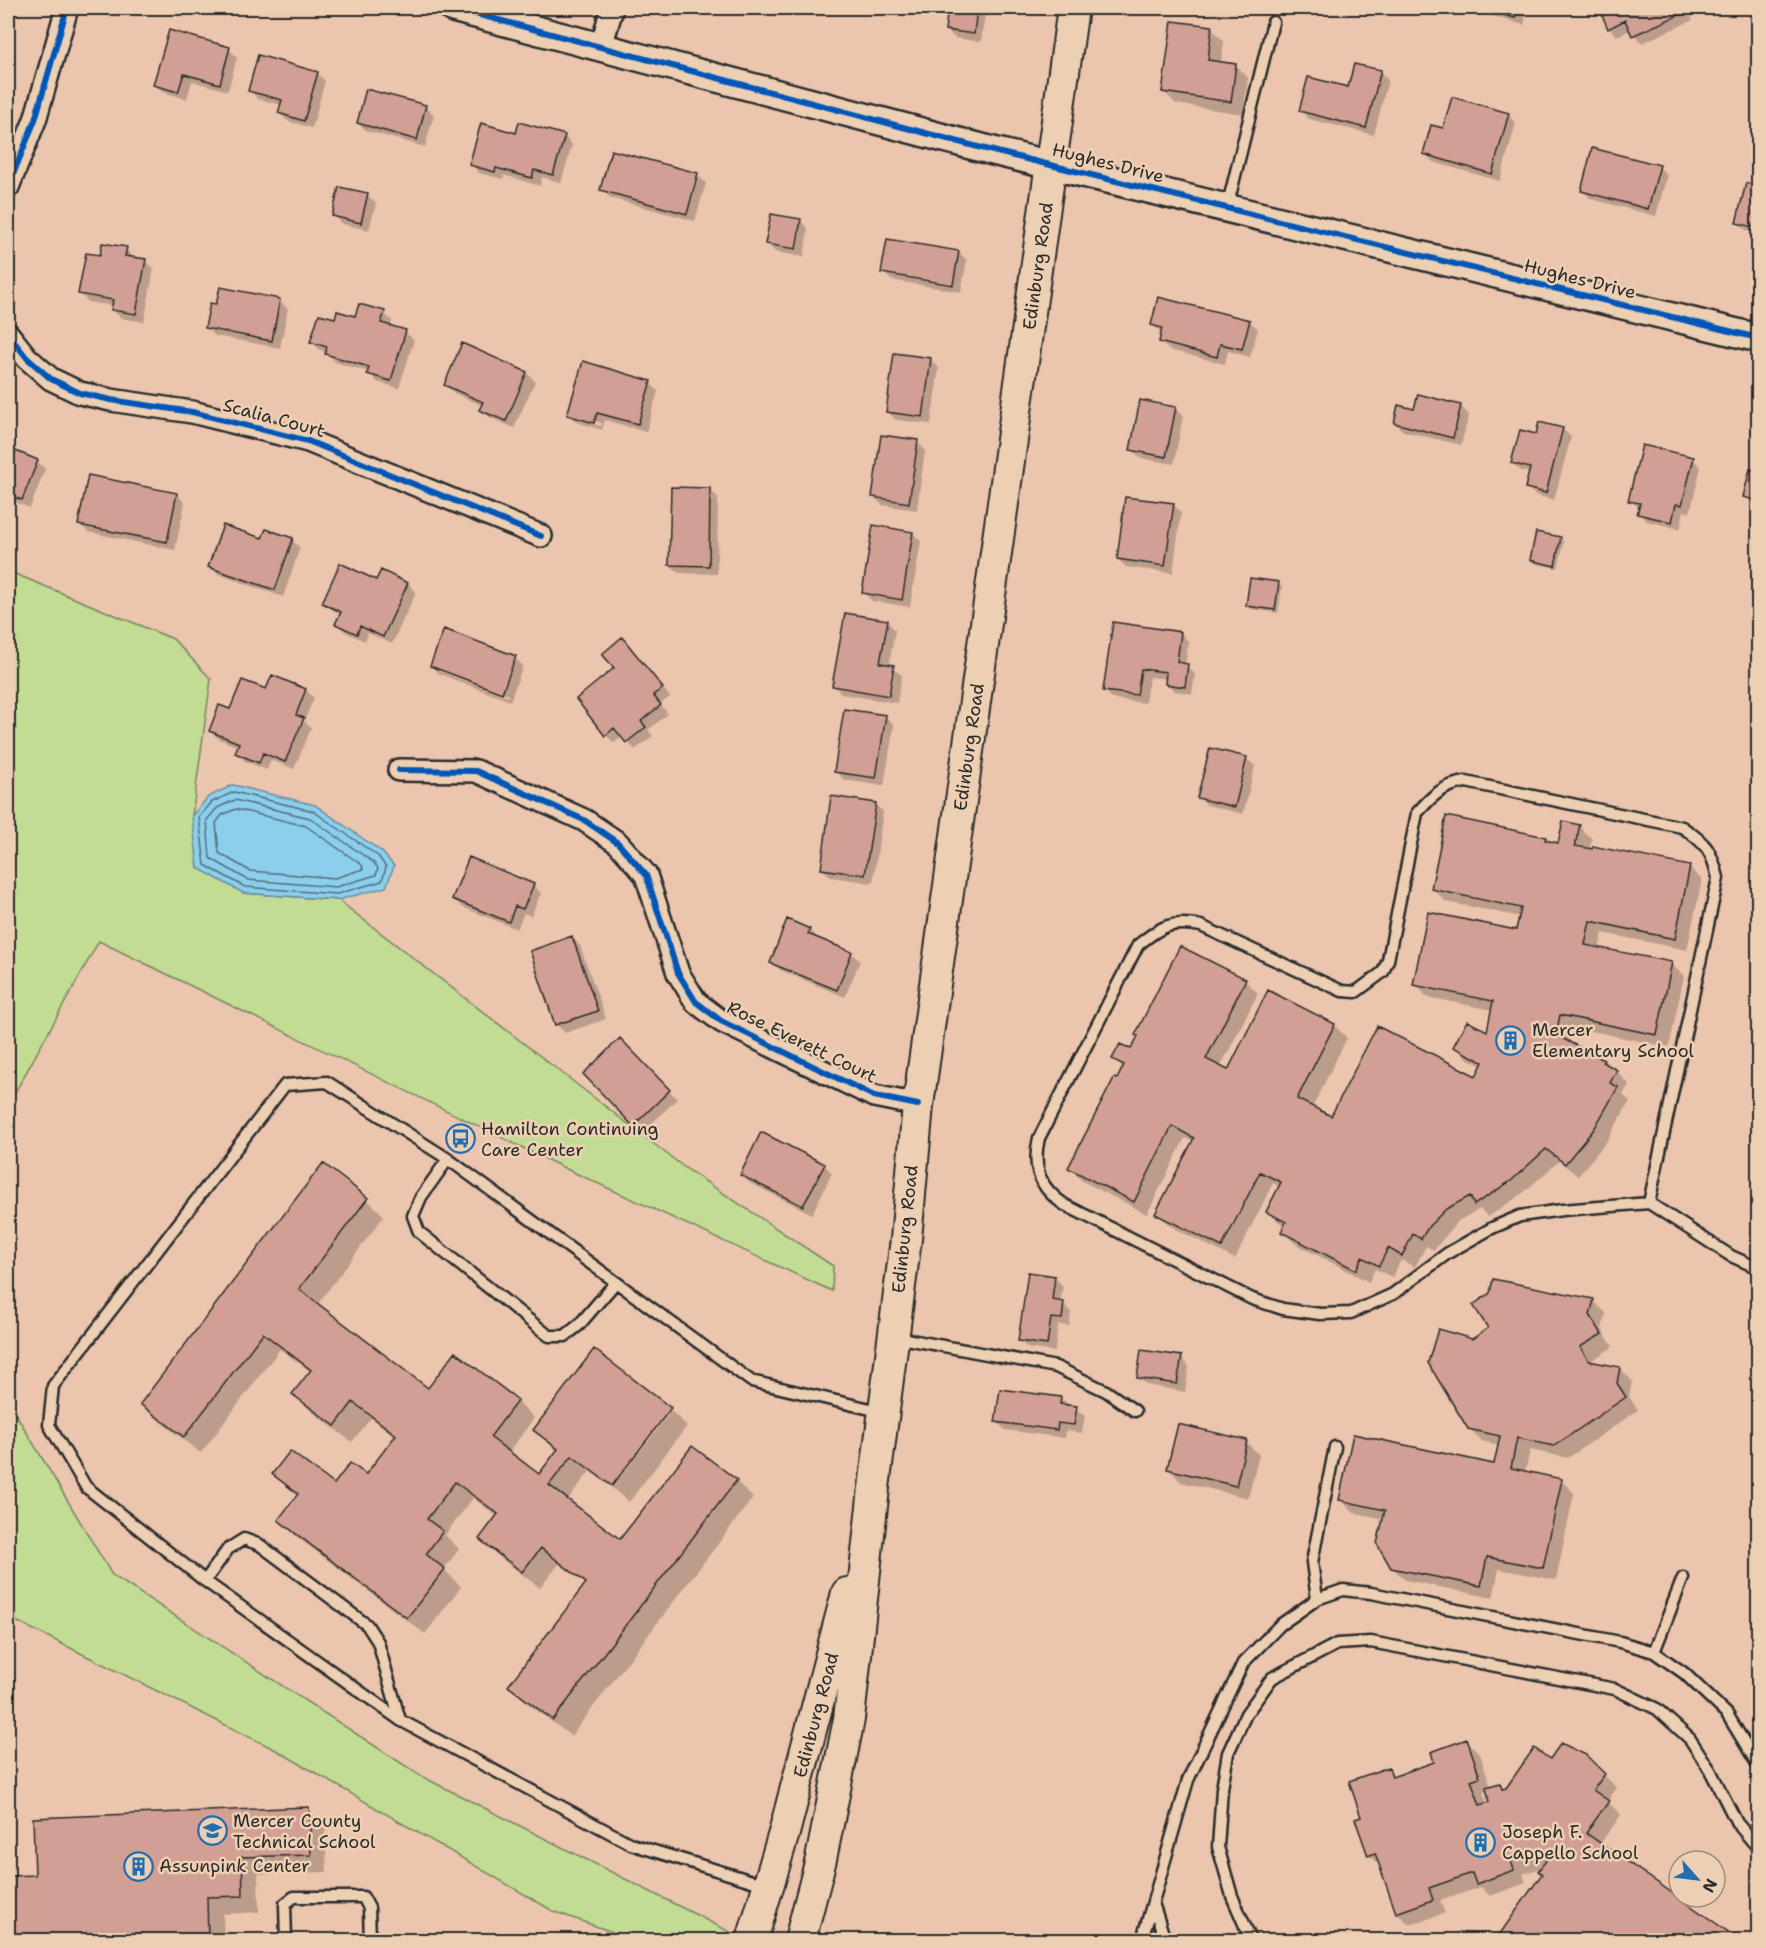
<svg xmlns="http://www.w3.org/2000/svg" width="1766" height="1948" viewBox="0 0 1766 1948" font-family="'Shantell Sans',sans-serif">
	<rect width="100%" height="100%" fill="#ebc5ae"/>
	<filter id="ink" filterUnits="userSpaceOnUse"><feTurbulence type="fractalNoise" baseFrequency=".0167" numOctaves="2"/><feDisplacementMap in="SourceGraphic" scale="12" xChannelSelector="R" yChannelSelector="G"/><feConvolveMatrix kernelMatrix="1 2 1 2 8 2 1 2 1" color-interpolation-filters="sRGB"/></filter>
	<g filter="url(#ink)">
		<path fill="#c2dc93" stroke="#76845f" stroke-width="1.5" d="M8,571L173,639L211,679L192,816L243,893L338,900L685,1168L833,1266L832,1291L560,1166L99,941L8,1105Z
			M8,1401L112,1575L421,1776L736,1935L735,1940H635L553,1911L278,1751L8,1617Z"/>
		<path fill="#8ccfed" stroke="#658d9f" stroke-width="1.5" d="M233,785L315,805L382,852L394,866L386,887L338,900L243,893L198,868L192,816L208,797Z"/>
		<path fill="#0003" fill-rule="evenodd" d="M949,8H986L981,42L955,38L946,30Z
			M1466,8H1528L1524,25Z
			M1600,8H1687L1693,20L1642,43L1631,30L1617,36L1609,28Z
			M1211,28L1224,41L1221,63L1236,65L1248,78L1243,114L1176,104L1164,92Z
			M229,49L237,57L228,91L192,81L187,99L163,92L155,84Z
			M1380,72L1388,80L1374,135L1309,119L1301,111Z
			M317,73L325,81L312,128L288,121L279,113L282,105L258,99L249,90Z
			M368,90L426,107L434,115L425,147L367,131L358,123Z
			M1508,115L1516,123L1500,181L1433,162L1425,154L1444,130Z
			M517,135L564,136L572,145L561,183L542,177L540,186L504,175L503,179L479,173L471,164Z
			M1659,167L1667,175L1656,216L1591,199L1583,191Z
			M697,175L706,183L695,221L610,198L602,189Z
			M1747,185L1758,188V234L1746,230L1737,222Z
			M367,195L376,203L369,230L342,224L334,216Z
			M800,220L808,229L804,257L775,252L767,243Z
			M126,249L134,259L145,261L154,269L144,322L121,318L112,309L113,306L88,302L80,294L101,257Z
			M958,252L967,260L961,292L891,280L883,272Z
			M280,301L288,309L280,348L215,336L207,328Z
			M384,313L392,321L390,327L405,332L414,340L399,388L377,382L369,372L335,362L327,352L320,350L312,342L356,318Z
			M1249,321L1258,329L1250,357L1228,351L1225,364L1169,350L1160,342L1162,333L1152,325Z
			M930,359L939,368L931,424L896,420L888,412Z
			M527,373L535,381L514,428L489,417L481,409L483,406L454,393L446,385Z
			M650,383L658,391L646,432L605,420L602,430L577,422L568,414ZM576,416L602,423L601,426L576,419Z
			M1461,406L1469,415L1461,445L1403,431L1395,423L1415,411Z
			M1175,408L1183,416L1174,464L1140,458L1132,449Z
			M1562,429L1571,437L1554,500L1535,495L1527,487L1530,473L1521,471L1513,463L1537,436Z
			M917,442L925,450L917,510L882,505L874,497Z
			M8,449L37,461L45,469L30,508L8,499Z
			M1693,459L1701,467L1690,513L1684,511L1680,529L1647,521L1639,513L1640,509L1630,500Z
			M1751,471L1758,473V506L1745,496Z
			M710,490L718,498L717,574L679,573L670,565Z
			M177,494L185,503L175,550L88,532L80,524Z
			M1173,504L1181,513L1173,573L1126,567L1118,559Z
			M912,533L921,541L910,607L872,601L864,593Z
			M1560,539L1564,542L1558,568L1536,564L1532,560Z
			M263,540H292L300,548L283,597L218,574L210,566Z
			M382,572L408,584L416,592L392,644L368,633L365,641L345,632L337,624L341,615L323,603L377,582Z
			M1278,584L1282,587L1278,613L1251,609L1247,605Z
			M887,622L895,630L889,666L902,675L897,703L842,694L833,685Z
			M1181,633L1189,642L1185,665L1195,674L1192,694L1175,691L1166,683L1167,679L1149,677L1145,703L1113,699L1104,690Z
			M622,639L670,697L660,704L668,714L648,730L653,736L635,750L623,736L614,743L606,735Z
			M515,658L523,666L510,701L440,674L431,666ZM439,668L509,695L508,697L439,671Z
			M273,677L306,690L314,698L304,721L311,728L294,769L271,760L267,770L245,761L237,753L239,747L219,739L210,731L231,711L267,691Z
			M885,716L894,725L884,786L844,780L836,771Z
			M1246,758L1255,766L1243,814L1207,805L1199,797Z
			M875,804L883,812L873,883L831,877L822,868Z
			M1579,826L1592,839L1589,850L1689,867L1702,880L1687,950L1603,933L1599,949L1671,964L1684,976L1669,1047L1572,1027L1569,1043L1603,1061L1616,1071L1629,1084L1623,1095L1630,1101L1606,1142L1578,1176L1559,1161L1523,1193L1488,1217L1480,1209L1458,1221L1434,1250L1426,1246L1415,1267L1401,1260L1392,1277L1375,1269L1369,1282L1296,1244L1283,1232L1285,1227L1268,1212L1280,1187L1273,1183L1235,1259L1170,1226L1157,1213L1194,1142L1185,1138L1147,1214L1082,1181L1070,1168L1124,1068L1114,1059L1132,1051L1181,948L1245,981L1258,993L1220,1068L1229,1072L1334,1025L1347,1038L1312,1108L1332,1118L1477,1078L1482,1066L1468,1059L1455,1046L1488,1033L1492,1010L1427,997L1415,984L1517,932L1521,917L1446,902L1433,889L1545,838L1550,843L1560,845Z
			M533,885L541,893L531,916L524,913L517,929L462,907L454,899Z
			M810,930L818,938L851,953L860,961L845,997L780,970L772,962Z
			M572,937L580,946L606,1019L565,1033L557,1025L531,952Z
			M620,1040L677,1099L642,1133L585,1074Z
			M323,1165L367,1199L384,1216L317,1305L429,1390L456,1354L517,1401L534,1418L508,1453L539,1476L558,1452L534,1430L668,1410L609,1486L590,1471L567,1501L621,1541L736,1481L753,1498L571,1736L527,1703L510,1686L587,1585L559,1564L540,1588L498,1556L481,1539L498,1517L473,1498L445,1535L459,1549L444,1569L461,1587L425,1634L297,1537L280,1520L298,1496L274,1474L334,1486L367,1477L396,1437L371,1418L352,1442L311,1411L294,1394L311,1372L280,1349L201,1453L159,1421L142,1404Z
			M824,1165L832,1173L812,1214L750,1183L741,1175Z
			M1054,1277L1063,1286L1060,1303L1071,1312L1069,1326L1058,1325L1055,1352L1027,1348L1019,1340Z
			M1593,1301L1606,1313L1602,1329L1613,1347L1592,1360L1594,1364L1620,1368L1632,1381L1629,1397L1638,1410L1568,1458L1530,1450L1525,1473L1561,1480L1574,1493L1556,1580L1499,1569L1493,1598L1405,1580L1392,1567L1384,1519L1354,1513L1341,1500L1495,1466L1500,1445L1482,1441L1469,1428L1473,1340Z
			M1181,1358L1189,1366L1185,1392L1147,1385L1138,1377Z
			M1060,1398L1085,1416L1082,1433L1066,1430L1065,1438L1005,1430L997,1422Z
			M671,1411L687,1426L629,1502L612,1488Z
			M1246,1442L1259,1455L1248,1498L1181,1482L1169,1469Z
			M1467,1741L1480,1754L1491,1787L1499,1785L1504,1790L1550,1761L1604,1775L1617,1788L1607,1801L1621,1815L1600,1844L1737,1940H1501L1499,1938L1544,1874L1543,1867L1523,1874L1526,1883L1490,1896L1481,1887L1440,1901L1445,1913L1410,1925L1397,1913L1382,1868L1369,1855L1363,1818L1388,1769L1396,1777L1436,1763ZM1488,1791L1491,1803L1487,1804L1483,1792Z
			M308,1809L325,1826L327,1872L258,1874L259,1912L223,1914L224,1940H10L8,1878L37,1876Z"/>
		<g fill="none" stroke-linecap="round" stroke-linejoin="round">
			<path stroke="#526d79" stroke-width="1.5" d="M234,792L313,811L378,856L386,867L382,881L337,894L245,887L205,865L199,817L212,802Z
				M235,800L310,818L373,862L378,868L376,875L336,887L248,880L210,858L207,820L217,808Z
				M236,809L306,826L362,865L363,869L335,878L250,871L219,853L216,823L222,815Z"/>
		</g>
		<path fill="#d29f94" stroke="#2b2b2b" stroke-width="1.5" d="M948,8H977L974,34L945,30Z
			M1479,8H1518L1515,18Z
			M1599,8H1684L1686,12L1632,36L1625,20L1608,29Z
			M1172,21L1212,26L1208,60L1236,64L1231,102L1162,92Z
			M169,30L230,47L220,84L184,74L178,92L153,85Z
			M258,55L318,72L304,121L278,113L282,100L248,91Z
			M1354,64L1381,70L1366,128L1299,111L1308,77L1348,87Z
			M366,89L426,105L417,140L357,123Z
			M1452,97L1509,113L1492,174L1423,154L1431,125L1443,128Z
			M519,122L565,135L553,175L534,170L532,178L496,168L495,172L469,165L481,123L516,133Z
			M1592,148L1660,165L1648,209L1581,191Z
			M611,150L698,173L687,214L600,190Z
			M1746,183L1758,186V228L1736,223Z
			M339,187L368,193L361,223L332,216Z
			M771,214L801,219L796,249L765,244Z
			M887,239L959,251L953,285L881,273Z
			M102,243L127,247L125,256L146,259L136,314L111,310L113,300L78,294L86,253L100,255Z
			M220,287L280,299L272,341L205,328L210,303L216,304Z
			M1158,297L1250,320L1242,349L1220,344L1217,357L1159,342L1162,328L1151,325Z
			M359,304L385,311L381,323L406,330L391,381L367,374L369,367L325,354L327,347L310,342L319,314L335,318L337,311L355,316Z
			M462,343L527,372L506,421L479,410L483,402L444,385Z
			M894,353L931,358L923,417L886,412Z
			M583,361L651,381L638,424L597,413L594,423L567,415Z
			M1418,394L1461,405L1453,438L1394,423L1398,405L1414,409Z
			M1140,400L1176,407L1166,457L1130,450Z
			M1539,422L1563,428L1546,493L1525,488L1530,468L1511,463L1520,430L1536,434Z
			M881,435L918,440L909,503L872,497Z
			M1642,445L1694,457L1682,505L1676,504L1672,522L1637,514L1640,503L1628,501Z
			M8,448L38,460L22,500L8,495Z
			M1750,469L1758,471V501L1743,497Z
			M88,475L177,493L167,542L78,525Z
			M671,487L710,488L709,566L669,565Z
			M1125,497L1174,503L1165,566L1117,559Z
			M223,525L262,538L266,529L293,538L275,590L208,567Z
			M873,525L913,532L902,600L862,593Z
			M1536,532L1561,537L1555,566L1530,560Z
			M340,563L376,580L381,570L408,583L383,637L360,626L357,634L335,624L341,612L322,603Z
			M1250,578L1279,582L1275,610L1246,606Z
			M845,613L888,620L880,663L894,665L889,696L832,686Z
			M1113,622L1181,632L1177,662L1188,664L1185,687L1165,684L1166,672L1141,669L1137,695L1103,691Z
			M444,629L516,656L502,693L430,666Z
			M622,637L663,688L653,695L661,705L641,721L646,727L626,743L614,728L605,736L576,699L614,668L602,654Z
			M272,675L306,689L296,715L304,718L285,762L263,753L259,763L235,753L239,743L209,731L219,705L230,709L242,680L266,689Z
			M844,709L886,715L876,778L834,772Z
			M1210,748L1247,757L1235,807L1197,798Z
			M831,796L876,803L865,875L821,869Z
			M1446,816L1546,837L1545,840L1558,843L1563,821L1580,825L1575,846L1592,849L1593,846L1690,866L1675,939L1590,921L1585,945L1672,962L1657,1035L1560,1015L1556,1035L1604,1060L1603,1062L1617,1070L1610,1083L1618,1087L1594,1129L1565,1164L1546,1149L1511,1181L1474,1205L1470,1196L1446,1209L1429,1226L1421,1239L1413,1234L1402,1256L1388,1248L1379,1266L1362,1257L1356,1270L1281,1232L1286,1222L1266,1212L1281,1182L1260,1172L1222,1247L1155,1214L1194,1138L1172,1126L1134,1202L1068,1168L1114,1078L1117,1079L1124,1065L1112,1059L1120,1044L1131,1049L1138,1036L1135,1035L1180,946L1246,979L1206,1059L1228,1070L1268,990L1335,1024L1297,1099L1331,1116L1377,1026L1476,1076L1483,1062L1453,1047L1467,1021L1487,1031L1493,1001L1413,985L1428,912L1516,930L1521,908L1431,889Z
			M469,857L534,884L523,909L515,906L509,922L452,899Z
			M787,919L810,929L808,934L852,952L837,990L770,963Z
			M572,936L598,1011L555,1025L530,951Z
			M620,1038L670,1090L633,1126L583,1074Z
			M761,1132L825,1164L803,1206L740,1175Z
			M323,1163L368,1198L299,1289L428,1388L455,1352L518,1400L490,1437L539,1474L558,1449L533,1430L594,1349L671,1408L612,1486L572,1456L549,1485L620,1539L692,1446L737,1480L553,1720L508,1686L586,1583L541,1548L522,1572L479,1539L498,1514L455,1482L427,1519L443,1531L426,1554L445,1569L407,1618L278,1520L298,1494L272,1474L290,1451L334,1484L350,1463L366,1474L396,1435L353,1402L335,1426L292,1394L311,1370L263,1333L184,1437L140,1404Z
			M1028,1272L1055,1276L1052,1300L1064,1302L1062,1319L1051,1318L1047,1345L1018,1341Z
			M1493,1279L1594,1299L1590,1315L1602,1334L1580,1347L1589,1361L1620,1367L1617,1383L1626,1397L1554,1446L1517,1438L1511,1468L1562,1479L1543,1568L1487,1557L1481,1586L1391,1568L1377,1544L1385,1510L1339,1500L1353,1434L1494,1464L1500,1436L1468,1429L1428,1363L1438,1329L1472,1339L1488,1328L1473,1305L1490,1293Z
			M1141,1350L1182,1356L1177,1384L1137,1378Z
			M1000,1389L1061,1397L1060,1404L1077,1406L1074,1425L1058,1423L1057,1430L995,1422Z
			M1178,1424L1247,1440L1236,1486L1167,1469Z
			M1467,1739L1480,1777L1471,1780L1480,1805L1489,1802L1486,1787L1500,1783L1502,1789L1506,1788L1534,1748L1550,1759L1561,1743L1586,1755L1605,1774L1593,1790L1609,1801L1586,1833L1740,1940H1500L1497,1938L1542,1874L1538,1871L1548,1858L1539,1852L1511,1861L1514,1870L1476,1884L1472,1873L1429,1888L1433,1900L1396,1913L1375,1853L1368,1856L1355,1819L1361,1817L1349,1781L1389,1767L1392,1777L1434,1762L1431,1752Z
			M309,1807L311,1855L242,1857L243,1896L207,1897L208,1940H9L8,1876L35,1875L33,1818Z"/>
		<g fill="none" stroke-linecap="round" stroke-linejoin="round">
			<defs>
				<path id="service" d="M1227,208L1273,22
					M448,1159L421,1197L413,1216L419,1232L549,1336H565L579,1325L616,1282
					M1649,1203L1718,878C1712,851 1706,843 1682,827L1466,782C1443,785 1432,796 1417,813L1388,960L1383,972L1356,992L1342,991L1201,926C1172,920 1161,926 1138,945L1039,1138C1032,1167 1039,1188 1065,1205L1252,1299L1283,1309L1320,1314L1351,1313L1393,1294L1448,1253L1492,1228L1520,1216L1562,1210L1649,1203L1731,1256L1758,1268
					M895,1337L1056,1367L1106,1391L1135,1411
					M205,1581L228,1549L244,1539L260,1545L367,1625L378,1642L400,1720
					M1317,1599L1312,1562L1335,1447
					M1654,1652L1683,1578
					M765,1885L631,1844L400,1720L205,1581L86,1487L49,1425L53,1386L285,1085L327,1082L448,1159L751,1381L883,1412
					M1153,1903L1165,1940
					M286,1940L285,1904L294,1897H363L369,1908L370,1940
					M1142,1940L1188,1780L1243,1663L1280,1625L1317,1599L1343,1590L1371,1593L1620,1642L1654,1652L1684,1673L1727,1714L1758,1765
					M1251,1940L1232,1896L1218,1847L1222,1789L1228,1753L1246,1714L1272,1678L1337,1644L1371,1642L1615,1689L1657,1709L1690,1739L1710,1770L1737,1823L1758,1848"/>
				<path id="minor" d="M601,47L612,8
					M8,187L35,120L67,8
					M8,334L27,358L51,379L80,393L111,400L192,412L308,441L541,536
					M399,770L476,771L584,820L618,843L646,875L678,973L696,1002L721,1021L874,1096L918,1105"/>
				<path id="tertiary" d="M453,8L997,152L1758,338"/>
				<path id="secondary" d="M752,1940L784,1833L847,1593
					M800,1940L821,1859L849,1719L874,1488L906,1239L918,1105L1073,8"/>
			</defs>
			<use href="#service" stroke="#2b2b2b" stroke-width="15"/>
			<use href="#minor" stroke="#2b2b2b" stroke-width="26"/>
			<use href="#tertiary" stroke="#2b2b2b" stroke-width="32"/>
			<use href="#secondary" stroke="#2b2b2b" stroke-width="34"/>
			<use href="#service" stroke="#edd0b4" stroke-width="10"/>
			<use href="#minor" stroke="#edd0b4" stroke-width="21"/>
			<use href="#tertiary" stroke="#edd0b4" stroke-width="27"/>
			<use href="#secondary" stroke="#edd0b4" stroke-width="30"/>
			<defs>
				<path id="cycleway" d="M453,8L997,152L1758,338
					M8,187L35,120L67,8
					M8,334L27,358L51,379L80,393L111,400L192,412L308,441L541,536
					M399,770L476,771L584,820L618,843L646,875L678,973L696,1002L721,1021L874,1096L918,1105"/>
			</defs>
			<use href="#cycleway" stroke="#edd0b4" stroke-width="10"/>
			<use href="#cycleway" stroke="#0057b8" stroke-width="6"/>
		</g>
	</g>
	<defs>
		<symbol id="building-ring" viewBox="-11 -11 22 22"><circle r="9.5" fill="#edd0b4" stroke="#1f6fb2" stroke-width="1.5"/><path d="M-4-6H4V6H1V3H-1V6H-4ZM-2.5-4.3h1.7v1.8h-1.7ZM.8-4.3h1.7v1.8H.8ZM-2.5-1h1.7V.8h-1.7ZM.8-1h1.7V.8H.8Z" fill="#1f6fb2"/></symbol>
		<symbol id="bus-ring" viewBox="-11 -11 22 22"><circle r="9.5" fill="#edd0b4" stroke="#1f6fb2" stroke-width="1.5"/><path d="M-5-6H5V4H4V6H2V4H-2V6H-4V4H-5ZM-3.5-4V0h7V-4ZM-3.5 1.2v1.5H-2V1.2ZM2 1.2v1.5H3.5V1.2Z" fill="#1f6fb2"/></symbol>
		<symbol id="university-ring" viewBox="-11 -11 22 22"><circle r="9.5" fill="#edd0b4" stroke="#1f6fb2" stroke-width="1.5"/><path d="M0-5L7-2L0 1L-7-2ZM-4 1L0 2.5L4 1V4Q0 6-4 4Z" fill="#1f6fb2"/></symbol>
	</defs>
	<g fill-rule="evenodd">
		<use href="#building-ring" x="1494" y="1024" width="33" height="33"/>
		<use href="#bus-ring" x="444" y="1122" width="33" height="33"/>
		<use href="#university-ring" x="196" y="1814" width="33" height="33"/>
		<use href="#building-ring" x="1464" y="1826" width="33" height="33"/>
		<use href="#building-ring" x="122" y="1850" width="33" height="33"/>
	</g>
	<g text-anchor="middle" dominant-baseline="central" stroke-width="5" stroke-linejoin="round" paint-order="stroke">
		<g font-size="18" fill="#2b2b2b" stroke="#edd0b4">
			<text transform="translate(1108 163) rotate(14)">Hughes Drive</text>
			<text transform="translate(1038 266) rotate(-82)">Edinburg Road</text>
			<text transform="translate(1580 279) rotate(14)">Hughes Drive</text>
			<text transform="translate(274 418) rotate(15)">Scalia Court</text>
			<text transform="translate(969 747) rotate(-82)">Edinburg Road</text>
			<text transform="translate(802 1042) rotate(26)">Rose Everett Court</text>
			<text transform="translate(905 1229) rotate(-84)">Edinburg Road</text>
			<text transform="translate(816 1715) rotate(-75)">Edinburg Road</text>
		</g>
		<g font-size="18" fill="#2b2b2b" stroke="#edd0b4" text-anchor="start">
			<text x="1532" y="1030">Mercer<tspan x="1532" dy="21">Elementary School</tspan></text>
			<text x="481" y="1129">Hamilton Continuing<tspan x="481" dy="21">Care Center</tspan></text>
			<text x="233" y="1821">Mercer County<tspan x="233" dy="21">Technical School</tspan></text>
			<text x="1502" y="1832">Joseph F.<tspan x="1502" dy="21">Cappello School</tspan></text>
			<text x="159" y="1866">Assunpink Center</text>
		</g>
	</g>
	<rect width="1766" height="1948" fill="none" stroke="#edd0b4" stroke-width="30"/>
	<rect x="15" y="15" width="1736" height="1918" fill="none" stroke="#2b2b2b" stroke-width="2" filter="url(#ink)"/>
	<g transform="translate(1697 1879) rotate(118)"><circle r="28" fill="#edd0b4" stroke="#9f8e7d" stroke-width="1.5"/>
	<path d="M0-4.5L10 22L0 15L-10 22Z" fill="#1f6fb2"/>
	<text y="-9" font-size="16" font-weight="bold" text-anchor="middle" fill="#2b2b2b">N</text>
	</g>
</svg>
